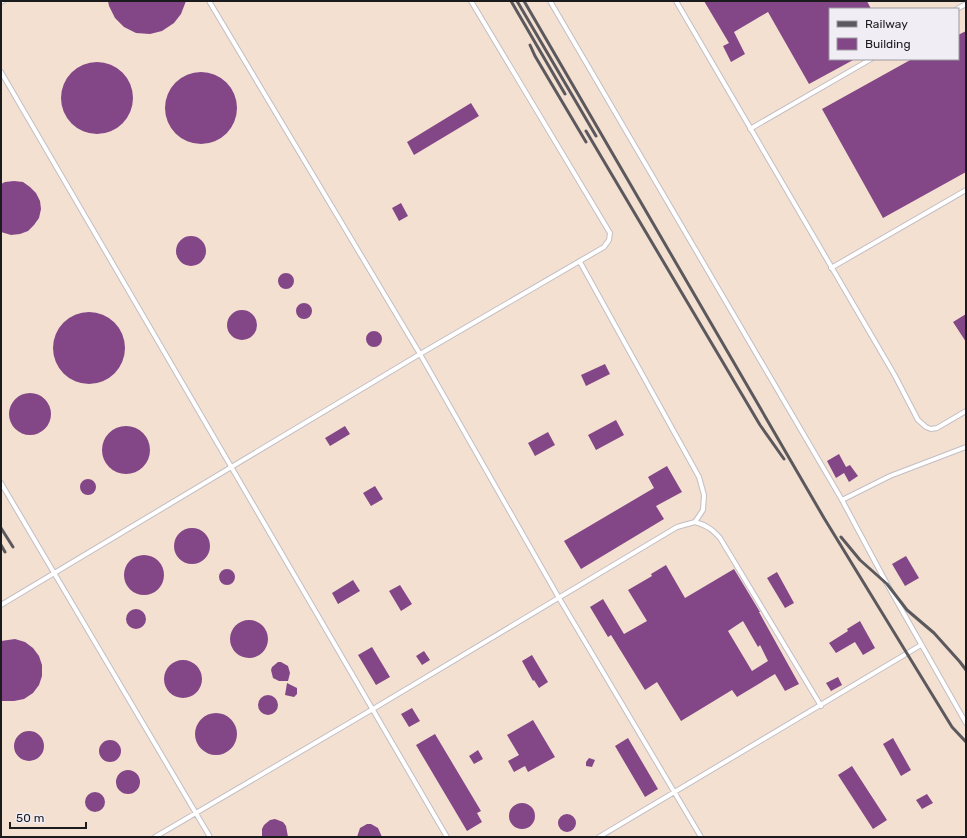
<svg xmlns="http://www.w3.org/2000/svg" width="967" height="838" viewBox="0 0 967 838" font-family="Rubik,sans-serif">
	<rect width="100%" height="100%" fill="#f0edf4"/>
	<path fill="#f4e0d1" fill-rule="evenodd" d="M1,1H966V837H1ZM830,9H958V59H830Z"/>
	<path fill="#834788" fill-rule="evenodd" d="M108,1H186L181,14L174,23L162,31L150,34L136,33L124,27L115,18L109,6Z
		M704,1H867L871,9H830V59H855L809,84L768,12L734,32L745,54L731,62L723,46L729,43Z
		M966,31V172L883,218L822,109L912,59H958V35Z
		M61 98a36 36 0 1 1 72 0a36 36 0 1 1-72 0Z
		M165 108a36 36 0 1 1 72 0a36 36 0 1 1-72 0Z
		M471,103L479,116L414,155L407,142Z
		M14,181L23,182L30,187L36,193L40,201L41,209L39,218L34,225L28,231L20,234L11,235L1,232V184L5,182Z
		M401,203L408,216L399,221L392,208Z
		M176 251a15 15 0 1 1 30 0a15 15 0 1 1-30 0Z
		M278 281a8 8 0 1 1 16 0a8 8 0 1 1-16 0Z
		M296 311a8 8 0 1 1 16 0a8 8 0 1 1-16 0Z
		M227 325a15 15 0 1 1 30 0a15 15 0 1 1-30 0Z
		M53 348a36 36 0 1 1 72 0a36 36 0 1 1-72 0Z
		M966,314V342L953,322Z
		M366 339a8 8 0 1 1 16 0a8 8 0 1 1-16 0Z
		M605,364L610,374L586,386L581,375Z
		M9 414a21 21 0 1 1 42 0a21 21 0 1 1-42 0Z
		M616,420L624,435L596,450L588,435Z
		M345,426L350,434L330,446L325,438Z
		M102 450a24 24 0 1 1 48 0a24 24 0 1 1-48 0Z
		M548,432L555,445L535,456L528,443Z
		M839,454L846,467L850,465L858,476L849,482L844,473L836,478L827,461Z
		M667,466L682,492L656,506L664,519L581,569L564,541L654,488L648,477Z
		M80 487a8 8 0 1 1 16 0a8 8 0 1 1-16 0Z
		M375,486L383,499L371,506L363,493Z
		M174 546a18 18 0 1 1 36 0a18 18 0 1 1-36 0Z
		M124 575a20 20 0 1 1 40 0a20 20 0 1 1-40 0Z
		M906,556L919,578L905,586L892,564Z
		M666,565L685,598L734,569L760,612H759L799,684L785,691L775,674L737,697L732,690L681,721L657,682L645,690L611,635L608,637L590,607L603,599L624,634L647,621L628,590L652,576L651,574ZM743,621L758,647L760,645L768,661L752,671L728,631Z
		M219 577a8 8 0 1 1 16 0a8 8 0 1 1-16 0Z
		M777,572L794,603L785,608L767,578Z
		M353,580L360,591L338,604L332,593Z
		M400,585L412,604L401,611L389,591Z
		M126 619a10 10 0 1 1 20 0a10 10 0 1 1-20 0Z
		M230 639a19 19 0 1 1 38 0a19 19 0 1 1-38 0Z
		M860,621L875,648L863,655L855,642L836,653L829,643L848,631L847,629Z
		M15,639L25,642L33,648L39,656L42,665V676L39,685L33,693L24,699L14,701H1V641Z
		M372,647L390,677L376,685L358,655Z
		M424,651L430,660L422,665L416,656Z
		M532,655L548,682L539,688L534,680L533,681L522,661Z
		M164 679a19 19 0 1 1 38 0a19 19 0 1 1-38 0Z
		M278,662H281L288,666L290,673L288,681H279L273,678L271,670L272,667Z
		M838,677L842,685L831,691L826,683Z
		M287,683L297,688V694L294,697L285,695Z
		M258 705a10 10 0 1 1 20 0a10 10 0 1 1-20 0Z
		M412,708L420,721L409,727L401,714Z
		M195 734a21 21 0 1 1 42 0a21 21 0 1 1-42 0Z
		M533,720L555,757L528,772L525,766L514,772L508,761L519,755L507,735Z
		M14 746a15 15 0 1 1 30 0a15 15 0 1 1-30 0Z
		M435,734L481,811L477,813L482,822L467,831L416,745Z
		M628,738L658,789L645,797L615,746Z
		M893,738L911,770L901,776L883,744Z
		M99 751a11 11 0 1 1 22 0a11 11 0 1 1-22 0Z
		M478,750L483,759L474,764L469,756Z
		M589,758L595,760L592,767L586,766V762Z
		M852,766L887,820L873,829L838,775Z
		M116 782a12 12 0 1 1 24 0a12 12 0 1 1-24 0Z
		M85 802a10 10 0 1 1 20 0a10 10 0 1 1-20 0Z
		M927,794L933,803L922,809L916,800Z
		M509 816a13 13 0 1 1 26 0a13 13 0 1 1-26 0Z
		M558 823a9 9 0 1 1 18 0a9 9 0 1 1-18 0Z
		M275,819L283,822L286,826L288,837H262V829L264,825L270,820Z
		M367,824H371L378,828L382,837H357L360,828Z"/>
	<g fill="none" stroke-linecap="round" stroke-linejoin="round">
		<defs>
			<path id="lane" d="M209,1L420,354L559,598L701,837
				M550,1L842,500L887,584L966,723
				M676,1L894,374L918,420L926,427L931,429L937,428L966,411
				M1,2L3,1
				M957,9L966,4
				M1,72L447,837
				M750,129L871,59
				M831,268L966,190
				M1,483L210,837
				M842,500L890,476L966,447
				M695,522C706,525 712,529 720,538L821,706
				M1,605L420,354L604,247L609,240L610,233L471,1
				M155,837L373,709L677,527L695,522L703,510L704,495L699,477L580,262
				M599,837L921,645"/>
		</defs>
		<use href="#lane" stroke="#c1bec5" stroke-width="6"/>
		<use href="#lane" stroke="#fff" stroke-width="4"/>
		<path stroke="#5b595d" stroke-width="3" d="M511,1L565,94
			M517,1L596,136
			M524,1L824,518L952,727L966,742
			M530,45L535,56L586,142
			M586,131L760,425L784,459
			M1,528L13,547
			M841,537L860,560L887,584L907,610L934,633L960,662L966,670
			M1,545L5,552"/>
	</g>
	<rect width="967" height="838" fill="none" stroke="#1b1a1c" stroke-width="4"/>
	<rect x="829" y="8" width="130" height="52" fill="#f0edf4" stroke="#9b999e"/>
	<rect x="837" y="21" width="20" height="6" fill="#5b595d" stroke="#9b999e"/>
	<text x="865" y="28" font-size="12" fill="#1b1a1c">Railway</text>
	<rect x="837" y="38" width="20" height="12" fill="#834788" stroke="#9b999e"/>
	<text x="865" y="48" font-size="12" fill="#1b1a1c">Building</text>
	<path d="M10 822v6h76v-6" fill="none" stroke="#1b1a1c" stroke-width="2"/>
	<text x="16" y="822" font-size="12" fill="#1b1a1c" stroke="#f0edf4" stroke-width="3" paint-order="stroke">50 m</text>
</svg>
